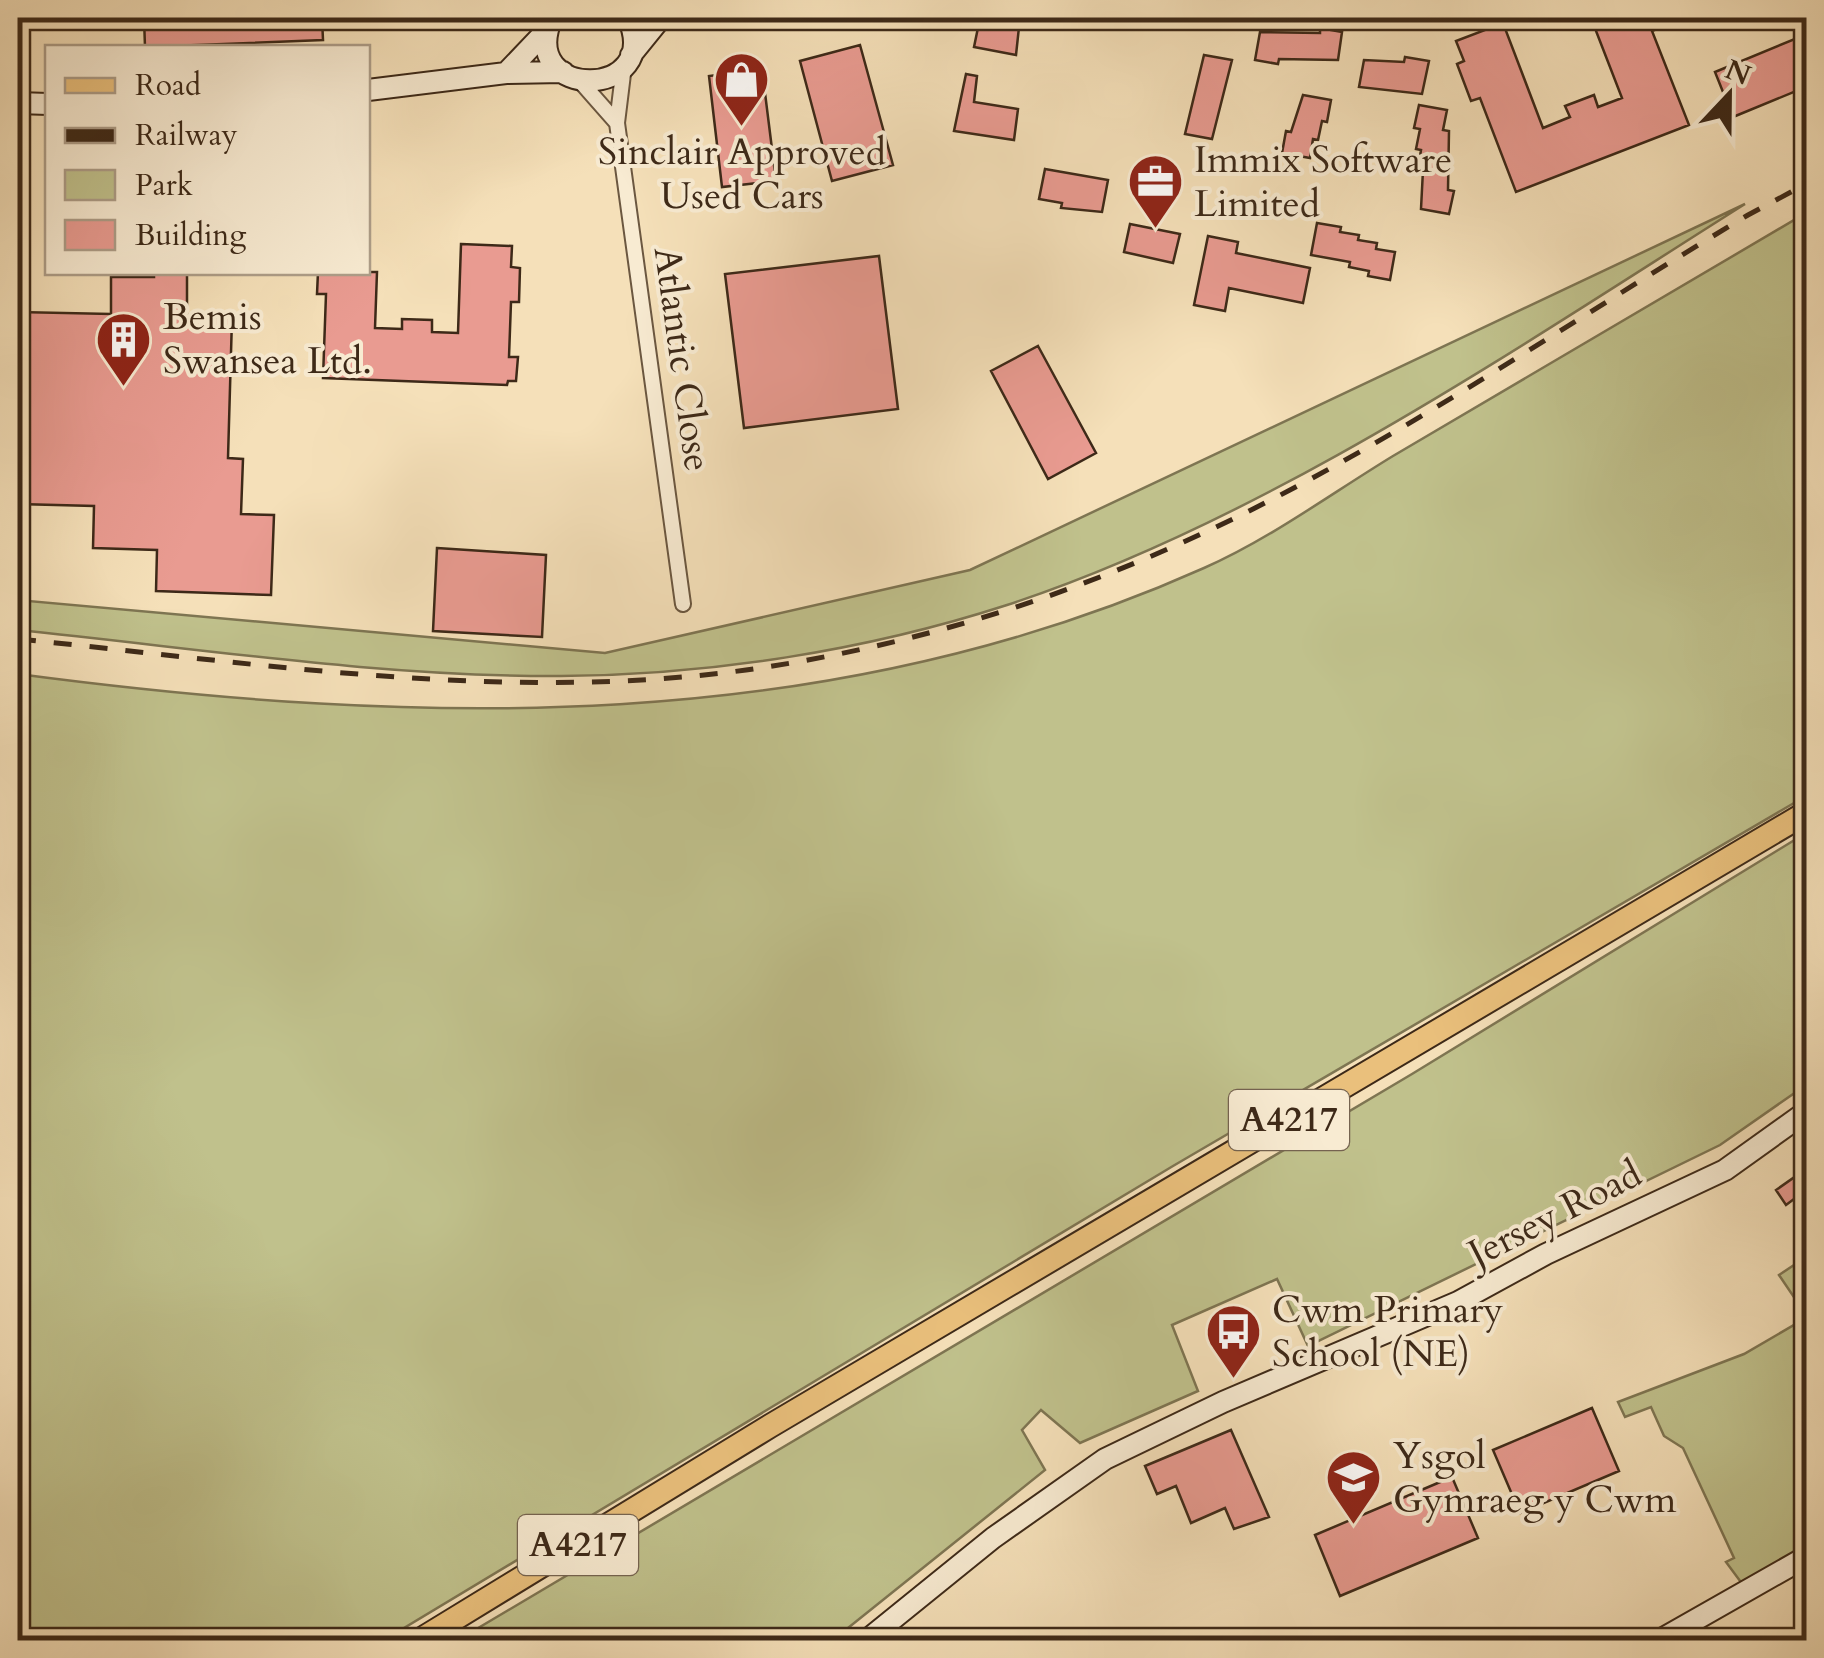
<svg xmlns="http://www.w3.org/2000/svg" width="1824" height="1658" viewBox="0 0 1824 1658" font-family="Cardo,serif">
	<rect width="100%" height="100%" fill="#f5e0b9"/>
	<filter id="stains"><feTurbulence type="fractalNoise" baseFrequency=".002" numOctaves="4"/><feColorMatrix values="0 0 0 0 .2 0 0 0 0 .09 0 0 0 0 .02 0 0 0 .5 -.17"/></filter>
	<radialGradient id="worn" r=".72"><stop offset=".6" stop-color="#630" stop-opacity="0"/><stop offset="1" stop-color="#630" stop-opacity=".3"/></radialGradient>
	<path fill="#c0c18c" stroke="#7e7552" stroke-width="2.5" d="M1745,204C1515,349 1266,520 1007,605C865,651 709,675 561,676C380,677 197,648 18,630V600L605,653L970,570Z
		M1806,213V796L1173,1166L384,1640H18V674C419,727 827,737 1204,568C1270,539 1332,493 1393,456C1531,374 1669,293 1806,213Z
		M1806,833V1085L1720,1145L1308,1346L1277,1279L1172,1325L1198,1391L1080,1443L1041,1410L1022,1430L1045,1470L833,1640H458L1412,1074Z
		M1806,1257V1315L1779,1275Z
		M1806,1318V1551L1743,1585L1726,1562L1734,1558L1683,1448L1664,1436L1651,1407L1625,1417L1618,1402L1744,1354Z"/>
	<path fill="#e99b91" stroke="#3d2918" stroke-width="2.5" d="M144,18H322L323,40L145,47Z
		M980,18H1020L1016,55L974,47Z
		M1591,18H1655L1659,28L1652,31L1689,125L1516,192L1480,98L1471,101L1457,64L1464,61L1456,41L1503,23L1543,128L1570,117L1565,106L1594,95L1598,107L1622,98Z
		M1320,28L1342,32L1338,60L1279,59L1278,64L1255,60L1260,32L1320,33Z
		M1802,36L1806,87L1733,117L1715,72Z
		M860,45L893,165L832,181L800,61Z
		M1204,55L1232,60L1212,139L1185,134Z
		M1405,57L1429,61L1422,94L1359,87L1364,60L1404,62Z
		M762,69L776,181L722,187L709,76Z
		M966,74L977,76L974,102L1018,109L1014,140L954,131Z
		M1303,95L1331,100L1327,122L1322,121L1318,140L1313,139L1310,158L1282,153L1286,131L1291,132Z
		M1419,105L1447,110L1443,130L1449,131L1448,190L1454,191L1449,214L1421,209L1423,170L1418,169L1421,150L1416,149L1420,129L1414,128Z
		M1045,169L1108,180L1102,212L1061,208L1062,203L1039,199Z
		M1317,223L1341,227L1340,232L1359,235L1358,240L1377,243L1376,249L1395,252L1390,280L1368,276L1369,271L1349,267L1350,262L1311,255Z
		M1130,224L1180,234L1173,263L1124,252Z
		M1208,236L1238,242L1236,253L1310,268L1303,303L1229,288L1225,311L1194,305Z
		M461,244L512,246L511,267L520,268L519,302H511L509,357H518L516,381H508L507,385L323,378L326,294H317L318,272H377L375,328L402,329V319L432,320V332L458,333Z
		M879,256L898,409L744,428L725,274Z
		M154,272H187V317L232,318L228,458L243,459L241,514L274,515L271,595L156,591L157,550L93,548L94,506L18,504V312L111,314V277H154Z
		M1038,346L1096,453L1048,479L991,371Z
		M437,548L546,555L542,637L433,631Z
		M1806,1169V1190L1786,1205L1776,1190Z
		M1592,1408L1619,1471L1520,1513L1493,1450Z
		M1231,1430L1269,1517L1234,1529L1225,1508L1191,1523L1176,1486L1157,1494L1145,1466Z
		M1452,1477L1478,1538L1340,1596L1315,1535Z"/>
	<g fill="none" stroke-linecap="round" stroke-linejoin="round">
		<defs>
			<path id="street" d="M624,66L617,123L683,604
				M580,81L617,123"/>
			<path id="secondary" d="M552,18C516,102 665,100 628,18
				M631,55L661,18
				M506,73L548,29
				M368,90L506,73L563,72
				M18,103L48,104
				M867,1640L993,1538L1105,1459L1223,1402L1458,1302L1546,1254L1725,1170L1806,1112
				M1660,1640L1806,1557"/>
			<path id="primary" d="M420,1640L770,1426L1806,813"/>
		</defs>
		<use href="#street" stroke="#6b5740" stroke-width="18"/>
		<use href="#secondary" stroke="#3d2918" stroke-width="24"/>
		<use href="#primary" stroke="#3d2918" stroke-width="26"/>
		<use href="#street" stroke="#f8ebd2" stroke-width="14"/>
		<use href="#secondary" stroke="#f8ebd2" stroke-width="20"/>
		<use href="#primary" stroke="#eac07c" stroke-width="22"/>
		<path stroke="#3d2918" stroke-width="5" stroke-dasharray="18 18" stroke-linecap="butt" d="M18,639C257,663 505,703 746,670C924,645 1094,589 1255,508C1424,423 1585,312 1748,215L1806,184"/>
	</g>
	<defs>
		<symbol id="shop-pin" viewBox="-11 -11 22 30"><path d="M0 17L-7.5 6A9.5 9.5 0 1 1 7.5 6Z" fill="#8f2418" stroke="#f8ebd2"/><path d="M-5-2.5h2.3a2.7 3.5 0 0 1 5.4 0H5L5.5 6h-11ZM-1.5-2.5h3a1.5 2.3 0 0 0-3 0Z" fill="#fff"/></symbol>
		<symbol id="office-pin" viewBox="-11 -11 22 30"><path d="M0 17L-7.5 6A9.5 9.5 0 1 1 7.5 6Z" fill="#8f2418" stroke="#f8ebd2"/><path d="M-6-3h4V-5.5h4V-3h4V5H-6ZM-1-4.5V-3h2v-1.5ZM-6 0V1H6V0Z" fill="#fff"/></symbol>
		<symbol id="building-pin" viewBox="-11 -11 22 30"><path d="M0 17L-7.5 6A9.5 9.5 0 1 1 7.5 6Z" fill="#8f2418" stroke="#f8ebd2"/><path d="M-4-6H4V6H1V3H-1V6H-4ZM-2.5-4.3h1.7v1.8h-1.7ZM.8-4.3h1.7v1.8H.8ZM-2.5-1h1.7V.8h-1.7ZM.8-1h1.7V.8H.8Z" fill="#fff"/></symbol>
		<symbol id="bus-pin" viewBox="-11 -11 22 30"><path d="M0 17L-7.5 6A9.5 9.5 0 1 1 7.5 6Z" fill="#8f2418" stroke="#f8ebd2"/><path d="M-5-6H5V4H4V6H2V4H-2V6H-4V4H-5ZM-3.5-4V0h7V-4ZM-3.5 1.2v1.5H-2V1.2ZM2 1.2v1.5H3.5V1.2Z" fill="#fff"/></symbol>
		<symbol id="school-pin" viewBox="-11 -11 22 30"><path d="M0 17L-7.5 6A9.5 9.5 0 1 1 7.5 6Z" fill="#8f2418" stroke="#f8ebd2"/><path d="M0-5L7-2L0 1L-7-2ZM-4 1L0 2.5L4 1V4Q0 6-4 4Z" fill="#fff"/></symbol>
	</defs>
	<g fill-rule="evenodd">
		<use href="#shop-pin" x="710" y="48" width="63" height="86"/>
		<use href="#office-pin" x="1124" y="150" width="63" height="86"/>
		<use href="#building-pin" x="92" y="308" width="63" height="86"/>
		<use href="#bus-pin" x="1202" y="1300" width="63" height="86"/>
		<use href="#school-pin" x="1322" y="1446" width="63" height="86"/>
	</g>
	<g text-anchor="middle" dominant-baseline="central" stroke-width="8" stroke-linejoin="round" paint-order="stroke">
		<g fill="#f8ebd2" stroke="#756350" stroke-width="2.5">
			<rect x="1229" y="1090" width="120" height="60" rx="8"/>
			<rect x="518" y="1515" width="120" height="60" rx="8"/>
		</g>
		<g font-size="35" font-weight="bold" fill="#3d2918">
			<text x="1289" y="1120">A4217</text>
			<text x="578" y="1545">A4217</text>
		</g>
		<g font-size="38" fill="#3d2918" stroke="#f8ebd2" text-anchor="start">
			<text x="742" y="152" text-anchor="middle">Sinclair Approved<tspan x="742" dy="44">Used Cars</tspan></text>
			<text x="1194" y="160">Immix Software<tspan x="1194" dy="44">Limited</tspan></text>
			<text x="163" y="317">Bemis<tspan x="163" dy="44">Swansea Ltd.</tspan></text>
			<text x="1272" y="1310">Cwm Primary<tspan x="1272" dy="44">School (NE)</tspan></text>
			<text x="1393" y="1456">Ysgol<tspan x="1393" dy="44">Gymraeg y Cwm</tspan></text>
		</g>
		<g font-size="38" fill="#3d2918" stroke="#f8ebd2">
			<text transform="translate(682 359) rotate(82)">Atlantic Close</text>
			<text transform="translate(1555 1214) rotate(-27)">Jersey Road</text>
		</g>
	</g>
	<rect width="1824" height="1658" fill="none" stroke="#f5e0b9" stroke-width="60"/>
	<rect x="20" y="20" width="1784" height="1618" fill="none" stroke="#3d2918" stroke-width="5"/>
	<rect x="30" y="30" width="1764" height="1598" fill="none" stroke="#3d2918" stroke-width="2.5"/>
	<rect x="45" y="45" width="325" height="230" fill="#f8ebd2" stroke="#ad9d88" stroke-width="2.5"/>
	<rect x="65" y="78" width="50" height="15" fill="#eac07c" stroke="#ad9d88" stroke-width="2.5"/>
	<text x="135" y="95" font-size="30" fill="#3d2918">Road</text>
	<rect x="65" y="128" width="50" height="15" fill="#3d2918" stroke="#ad9d88" stroke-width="2.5"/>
	<text x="135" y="145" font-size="30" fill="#3d2918">Railway</text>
	<rect x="65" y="170" width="50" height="30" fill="#c0c18c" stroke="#ad9d88" stroke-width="2.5"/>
	<text x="135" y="195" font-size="30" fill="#3d2918">Park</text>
	<rect x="65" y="220" width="50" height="30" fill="#e99b91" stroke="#ad9d88" stroke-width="2.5"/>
	<text x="135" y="245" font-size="30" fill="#3d2918">Building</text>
	<g transform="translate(1729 95) rotate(22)" stroke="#f8ebd2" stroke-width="8" paint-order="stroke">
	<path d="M0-8L18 38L0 25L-18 38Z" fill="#3d2918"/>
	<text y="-15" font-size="28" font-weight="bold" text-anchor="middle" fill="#3d2918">N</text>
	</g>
	<rect width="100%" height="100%" filter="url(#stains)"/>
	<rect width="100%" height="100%" fill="url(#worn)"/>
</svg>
